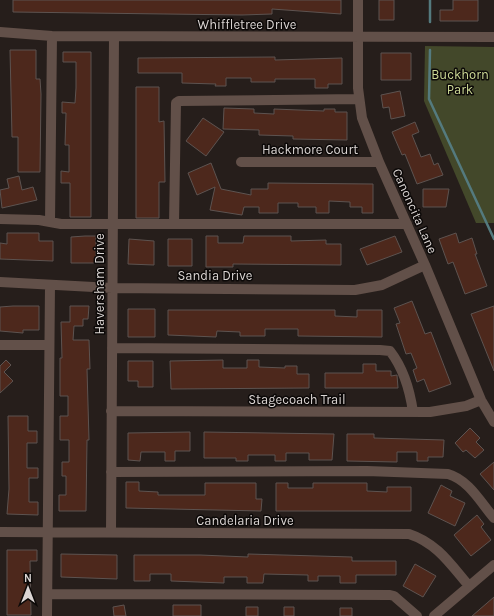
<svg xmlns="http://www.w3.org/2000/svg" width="494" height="616" viewBox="0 0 494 616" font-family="Karla,sans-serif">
	<rect width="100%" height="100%" fill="#261e1b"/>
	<path fill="#43482a" d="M425,46L494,47V223H476L424,101Z"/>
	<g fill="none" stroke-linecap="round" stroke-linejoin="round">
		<path stroke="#547a7e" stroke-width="2.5" d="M430,22V0
			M430,50L429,99L494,239"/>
	</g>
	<path fill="#4d281c" stroke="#5d5350" d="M13,0H341V14L272,9V14L242,15L13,12Z
		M379,0H394V20H379Z
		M453,0H478V21H440V10H453Z
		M10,50H36V79H40L41,94L40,172H18V137H12Z
		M63,52H91V217H70V183H61V171L69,172V145H65L66,113H62V102L75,103L76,88V62H63Z
		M381,53H411V80H381Z
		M275,57V60L342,58V84H328V88H315V79H275V82H251V78H226V86H215L216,84L182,83V73H138V58Z
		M136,87H159V122L164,121L165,182H159V218H136Z
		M400,91L405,116L391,119L389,107L383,108L381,95Z
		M224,108L254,109V113L274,114V109L324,111V109H335V112H347V140L293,139V136L259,135V130L223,129Z
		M203,118L224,132L206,156L186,141Z
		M415,122L419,132L412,135L421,157L430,154L434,165L438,163L443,175L417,184L405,154L402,155L392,132Z
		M211,163L221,189L251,195V189H268V183L373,184V213H362V207H350V202L329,201V213H316V207H298V203H278V213H259V207H244L242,215L210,210L215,187L197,195L188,173Z
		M19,176L22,190L33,187L37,200L2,208L0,190L9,188L7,179Z
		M423,189H449L446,207H423Z
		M7,233H39V241H53V261L0,259V243L7,244Z
		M456,233L459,243L472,238L477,254H475L487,286L465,294L453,262L448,264L439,239Z
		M85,236H96V263H71V237Z
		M206,236H218V243H243L244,236H291V241L326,240V244H341V265L233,264V267H206Z
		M395,236L402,252L367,265L360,249Z
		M129,239L154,241V265L128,264Z
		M168,239H192V266H168Z
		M412,301L425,334L431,332L451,384L429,392L424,379L417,382L413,370L417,368L411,353L406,354L396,324L400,323L394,308Z
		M13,306H39V330H23V333L0,331V307Z
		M70,306H89L88,319H83V326H74L73,340H89L90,369H87L89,440H87L86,511H59V495H66V476H62V462H69V440H60V416H68V396H60V358H62L61,322H70Z
		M494,306V371L471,314Z
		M128,309H155V337H128Z
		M168,310H335V316L357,317V310H382V337L298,336V329H265V336H240V332L217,331L216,337L168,335Z
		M6,360L11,365L4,372L13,381L0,393V366Z
		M223,360V368H247V360H259V367L285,368V366H297V374H309V388L171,389L170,361Z
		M128,361H153V387H138V381H128Z
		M363,364H376V371H391V376L397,375L398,388H325V373H363Z
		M8,416H28V431H37V443H27V468H38V478H29V502H38V515L7,514L9,489Z
		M470,428L480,438L476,442L484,450L475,458L466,450L463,452L455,443Z
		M190,432V451H175V461H165V452H141L140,461L128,460V433Z
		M204,432L334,434L332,460H309V453H286V461H275V455H248V461H236V458H204Z
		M347,434H374V438L444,440L443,457H428V461H417V452H397V462L347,461Z
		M494,462V490L480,474Z
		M126,482H139V491L158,492V495H205V483H256V499H262L261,511L126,508Z
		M276,483H288V488H313V483H367V491L387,492V487H411V511H276Z
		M441,485L452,491L450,496L465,503L455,526L428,513Z
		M477,515L484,524L481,527L491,540L471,556L454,535Z
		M7,550H37V561H30L31,615H7Z
		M61,554L117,555V579L61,577Z
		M248,554L352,557V561H396V575H356V583H340V576H318V581H308V575L264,574L263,583H247V577H224V583L171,581V574H150V581H134V555H200L248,557Z
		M415,564L436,576L423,597L403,586Z
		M494,597V616H472Z
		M124,605L126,616H114L113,607Z
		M173,605H201V616H173Z
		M246,607H258V616H246Z
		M284,607H294V616H284Z
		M340,608H352V616H340Z"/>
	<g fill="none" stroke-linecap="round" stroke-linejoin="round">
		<path stroke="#625049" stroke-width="10" d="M358,0V88L362,118L379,162L425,265L481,400L494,422
			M0,32L52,36L494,37
			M241,162H379
			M0,219L39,220L61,224H407
			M50,222L52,36
			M174,224L176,103L179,101L359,99
			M0,282L112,288L355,290L382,285L425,265
			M0,345H48
			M112,348L380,350L390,351C404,369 410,391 413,412
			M111,411L430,412L466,406L481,400
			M111,472L367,471L448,474C469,480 481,503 494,518
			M0,532L409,534C437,543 451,565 469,586
			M111,532L114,37
			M48,594L390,595L394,596L417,616
			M47,616L50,285
			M434,616L494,565"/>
	</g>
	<g text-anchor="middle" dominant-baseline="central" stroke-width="3" stroke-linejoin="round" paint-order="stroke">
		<g font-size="13" fill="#dbd5d3" stroke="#0c0908">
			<text x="247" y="24">Whiffletree Drive</text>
			<text x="310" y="149">Hackmore Court</text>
			<text transform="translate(415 211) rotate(66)">Canoncita Lane</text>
			<text x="215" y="275">Sandia Drive</text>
			<text transform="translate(99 284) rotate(-90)">Haversham Drive</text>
			<text x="297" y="399">Stagecoach Trail</text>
			<text x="245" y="520">Candelaria Drive</text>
		</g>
		<g font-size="13" fill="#cdd996" stroke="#0c0908">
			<text x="460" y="74">Buckhorn<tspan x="460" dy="15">Park</tspan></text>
		</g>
	</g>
	<g transform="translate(28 588)" stroke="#0c0908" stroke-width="3" paint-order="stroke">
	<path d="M0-3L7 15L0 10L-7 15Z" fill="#dbd5d3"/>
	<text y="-6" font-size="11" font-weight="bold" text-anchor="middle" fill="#dbd5d3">N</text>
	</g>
</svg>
